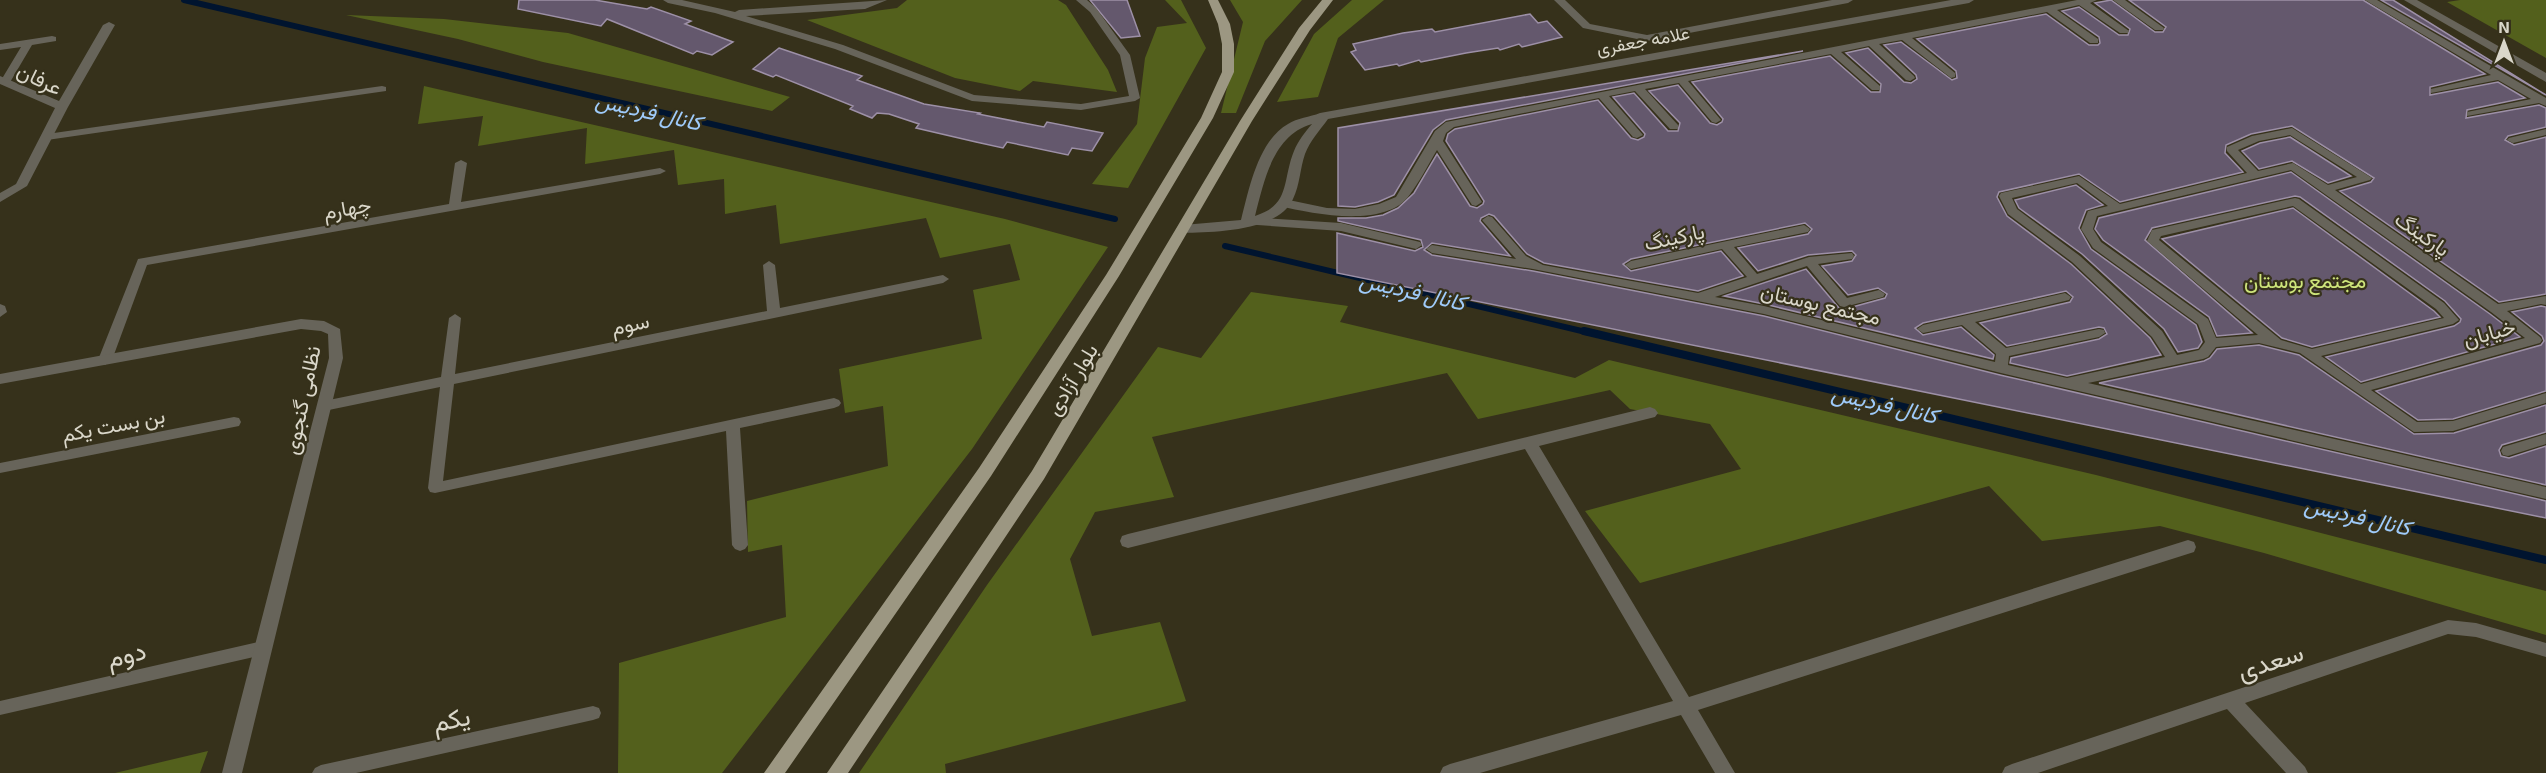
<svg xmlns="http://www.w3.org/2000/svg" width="2546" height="773" viewBox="0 0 2546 773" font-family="'Exo 2',Vazirmatn,sans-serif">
	<rect width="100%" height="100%" fill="#36311b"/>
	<path fill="#53601c" d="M907,0H1058L1066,5L1108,70L1117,92L1033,81L1020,91L955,78L807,20L897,8Z
		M1165,0H1181L1206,48L1128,188L1092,184L1137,124L1145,58L1157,27L1187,23Z
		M1230,0H1302L1265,41L1236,113H1221L1243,22Z
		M1352,0H1384L1338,38L1318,97L1277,102L1314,34Z
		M2460,0H2546V58L2447,2Z
		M346,15L444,19L568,33L790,97L772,111L543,62L458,39Z
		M424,86L1005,219L1108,247L972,449L722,773H618L619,663L786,617L782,545L748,552L747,501L888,466L883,406L845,413L839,369L982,339L973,290L1020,280L1010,244L940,258L926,218L780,244L776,205L725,214L724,179L678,185L674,150L585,164L587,128L478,146L483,116L418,124Z
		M1251,292L1348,306L1340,322L1575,378L1609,360L2096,475L2546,591V635L2264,553L2160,526L2042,541L1989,486L1640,583L1585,511L1741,469L1710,424L1630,409L1610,390L1478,419L1447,373L1152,437L1174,497L1095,512L1070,559L1092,636L1160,622L1186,701L945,764L946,773H859L987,585L1158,347L1201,358Z
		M208,751L200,773H115Z"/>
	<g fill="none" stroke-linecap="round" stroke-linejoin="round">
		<path stroke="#00142f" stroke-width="6" d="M184,0L1115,219
			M1225,246L1590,333"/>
		<path stroke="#00142f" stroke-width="8" d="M1584,331L2546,560"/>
	</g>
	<path fill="#64586d" stroke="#9d90a7" stroke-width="1.5" d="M519,0H595L647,9L651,7L691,21L685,24L733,42L712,55L697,51L693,54L607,19L601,26L518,9Z
		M1090,0H1127L1140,36L1121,38Z
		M2111,0L2155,32H2163L2166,27L2129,0H2363L2485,74L2430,87V95L2498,82L2525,98L2467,110L2466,118L2539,105L2546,108V127L2508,136L2505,140L2514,145L2546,137V294L2499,302L2340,191L2371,182L2374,178L2292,126L2251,134L2226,145L2225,153L2243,172L2120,202L2079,174L1999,192L1997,197L2007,216L2071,264L2150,338L2161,355L2067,376L2010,363L2011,358L2099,339L2107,334L2104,328L2099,327L2007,346L1980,323L2070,302L2073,297L2066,291L1923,323L1915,328L1923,335L1961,327L1994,355L1993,359L1764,304L1724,296L1806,269L1839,308L1845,309L1885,298L1887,294L1878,288L1848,295L1822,266L1852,261L1856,255L1852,251L1808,255L1758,271L1738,248L1808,234L1812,229L1805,223L1631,259L1623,264L1631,271L1721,251L1743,276L1698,291L1544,263L1527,254L1494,216L1489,214L1481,218L1480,221L1510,256L1432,243L1424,250L1432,255L1533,271L1764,316L2000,375L2546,501V518L1337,273V233L1415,251L1423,247L1421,240L1338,221V218H1366L1383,215L1398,208L1414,193L1437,154L1470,206L1477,208L1483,204L1484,201L1446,141L1448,134L1455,129L1598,100L1631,138L1638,140L1644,137L1645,134L1613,97L1634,93L1668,131H1678L1680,123L1649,91L1678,85L1710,123L1717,125L1722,122L1723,119L1692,82L1830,56L1871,92H1880L1881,84L1846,53L1868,48L1904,82L1911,83L1917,79L1916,75L1884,45L1901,42L1952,80L1957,78L1956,71L1917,39L2046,14L2089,45H2098L2100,43L2099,37L2062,11L2079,7L2119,35H2128L2130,29L2095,3Z
		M2381,0H2393L2546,95Z
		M1530,14L1538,23L1547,21L1562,37L1522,47L1519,44L1500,50L1498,48L1466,53L1421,62L1419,60L1399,66L1397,64L1365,70L1351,52L1356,50L1353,44L1403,33L1432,29L1435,32Z
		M779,48L862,76L857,80L924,104L980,113L978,114L1044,127L1047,122L1103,133L1092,151L1072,148L1068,155L1007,142L1003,148L976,142L916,128L919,124L889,114L877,113L872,118L850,109L853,106L776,75L773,77L753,69Z
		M1803,51L1446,120L1433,130L1394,195L1378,202L1355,207L1338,206V128Z
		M2290,137L2351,176L2328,183L2292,161L2259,169L2242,151L2260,143Z
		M2291,172L2490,314L2520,337L2361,382L2326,357L2454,326L2460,322L2461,319L2445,301L2300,197L2295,196L2152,228L2145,240L2252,333L2217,336L2209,317L2103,240L2095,229L2099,218Z
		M2076,185L2103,205L2086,210L2079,228L2091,249L2196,325L2202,342L2198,348L2178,352L2164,329L2082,254L2019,208L2015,200Z
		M2293,208L2434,311L2440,317L2312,347L2282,338L2162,239Z
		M2541,306L2546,307V391L2453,419L2418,420L2376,391L2541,345L2544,341L2542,336L2512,312Z
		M2259,345L2299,355L2414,434L2454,433L2546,405V432L2502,445L2499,450L2501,456L2509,458L2546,446V485L2099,383L2204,361L2210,358L2217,349Z"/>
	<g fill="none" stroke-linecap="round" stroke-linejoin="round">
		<path fill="#67645a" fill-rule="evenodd" d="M663,0H682L735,12L739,10L887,0L865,9L746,16L843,45L974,95L1081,104L1129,96L1120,55L1090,12L1076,0H1087L1096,8L1130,55L1140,98L1135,101L1081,110L972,101L835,49L715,13L668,3Z
			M1554,0H1565L1590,24L1647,35L1832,0H1853L1848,3L1647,41L1583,28Z
			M2077,0H2097L2090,3L2129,31L2128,33H2120L2079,5L2057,10L2098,39V43H2090L2047,12L1912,38L1955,73V77L1951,78L1902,40L1879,44L1914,76L1915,78L1910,81L1906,80L1869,46L1841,52L1880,86V90H1872L1831,54L1688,81L1721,120L1716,123L1712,122L1679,83L1645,89L1678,125V129H1670L1635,91L1609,96L1643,135L1637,138L1633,137L1599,98L1454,127L1446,133L1443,141L1482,202L1476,206L1472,205L1437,150C1428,165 1419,183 1408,197C1383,228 1313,214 1280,206L1278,203L1284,199L1327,208L1355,209L1379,204L1396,197L1435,131L1446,122Z
			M2113,0H2125L2164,28L2163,30H2155Z
			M2365,0H2377L2546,98V106L2539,103L2467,116V112L2531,99L2498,80L2431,93V89L2491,75Z
			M52,36L56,37V41L32,45L9,84H1L0,82L21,47L0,50V44Z
			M382,86L386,87V91L47,140L41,137L47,134Z
			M2292,128L2372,178L2370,180L2335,190L2498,304L2546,296V305L2541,304L2507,311L2540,337L2542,340L2540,343L2371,390L2417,422L2453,421L2546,393V403L2453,431L2414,432L2300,353L2259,343L2216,347L2208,357L2203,359L2088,383L2546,487V499L2001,373L1764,314L1533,269L1432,253L1426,249L1432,245L1516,259L1482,220L1488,216L1492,217L1526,256L1543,265L1698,293L1747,277L1722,249L1631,269L1625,265L1631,261L1804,225L1810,229L1808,232L1734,247L1757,274L1809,257L1852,253L1854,256L1852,259L1818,264L1847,298L1879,290L1885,294L1883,297L1844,307L1840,306L1807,266L1715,297L1764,306L1995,362L1996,354L1962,325L1923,333L1917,329L1923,325L2065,293L2071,297L2069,300L1975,322L2006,348L2099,329L2104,330L2105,333L2099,337L2009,356L2008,365L2067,378L2165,357L2152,337L2072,262L2008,214L1999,196L2001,193L2079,176L2120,204L2247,173L2227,151V147L2252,136ZM2290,135L2357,177L2328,185L2293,163L2258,171L2238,150L2259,141ZM2291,170L2491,312L2525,338L2361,384L2321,356L2453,324L2459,320L2444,303L2299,199L2295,198L2152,230L2147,241L2258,335L2216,338L2208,319L2101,242L2093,229L2097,216ZM2077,183L2108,206L2088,211L2081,229L2093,248L2198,324L2205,342L2199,350L2177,355L2162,331L2080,256L2017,209L2012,198ZM2293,206L2436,309L2444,318L2312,349L2281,340L2159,240L2161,236Z
			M2546,129V135L2513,143L2507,140L2509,138Z
			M461,160L467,163L461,202L660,168L666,171L660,174L147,265L112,360L105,365L98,360L138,259L449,204L455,163Z
			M1247,217L1341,223L1420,242L1422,245L1416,249L1341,231L1243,224L1241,221Z
			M769,261L775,265L780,308L943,275L949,279L943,283L454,384L443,481L834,398L839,400L841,403L839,406L834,408L740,428L748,545L745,549L740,551L735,549L732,545L726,431L435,493L430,492L428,488L440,387L324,411L317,406L324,401L441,377L449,318L455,314L461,318L455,374L767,311L763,265Z
			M234,417L239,418L241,422L239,426L0,473V463Z
			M2546,434V444L2508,456L2503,455L2501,451L2503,447Z
			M263,641L269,643L271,648L269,653L263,655L0,715V701Z
			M593,706L599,708L601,713L599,718L593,720L356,773H312L315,768L321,765Z"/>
		<path fill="#67645a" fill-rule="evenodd" d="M109,22L115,25L68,107L27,186L0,202V193L16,184L55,108L0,84V76L59,101L103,25Z
			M301,319L324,321L340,329L343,358L242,773H222L329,358L328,334L321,331L301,329L0,384V374Z
			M1650,407L1655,409L1658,413L1655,417L1539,446L1689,697L2188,540L2194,542L2196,547L2194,552L1698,710L1735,773H1715L1681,715L1480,773H1440L1443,767L1450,764L1673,701L1525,449L1128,548L1122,546L1120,541L1122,536L1128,534Z
			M2448,620L2476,623L2546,643V657L2476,637L2448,634L2245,703L2305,767L2308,773H2286L2227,709L2038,773H2002L2005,767L2012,764Z"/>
		<path fill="#67645a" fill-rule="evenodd" d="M1951,0H1974L1969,3L1328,119C1320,130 1310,141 1305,154C1300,168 1300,185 1293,199C1278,232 1214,232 1183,233L1176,229L1183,225L1241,220C1249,189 1258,141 1288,124C1297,118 1310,117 1320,113ZM1312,124C1305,132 1298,141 1294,151C1282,180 1291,205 1255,216C1264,181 1273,135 1312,124Z
			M2404,0H2417L2546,73V82Z
			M0,304L5,306L7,312L0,317Z"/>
		<path fill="#9c9782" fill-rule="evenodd" d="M1208,0H1218L1230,24L1234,44V72L1213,118L1119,276L991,476L785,773H764L979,468L1106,275L1201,118L1222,72V44L1218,24Z
			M1322,0H1333L1310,30L1252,121L1044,479L848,773H827L1032,471L1240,121L1299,28Z"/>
	</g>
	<g text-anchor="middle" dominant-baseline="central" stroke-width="4.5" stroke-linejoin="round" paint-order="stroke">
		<g font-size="18" fill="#dad7ca" stroke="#36311b">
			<text transform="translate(1643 40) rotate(-10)">علامه جعفری</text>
		</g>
		<g font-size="21" fill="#dad7ca" stroke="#36311b">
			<text transform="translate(40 78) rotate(26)">عرفان</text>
			<text transform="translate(347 207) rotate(-10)">چهارم</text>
			<text transform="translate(2423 233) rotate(35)">پارکینگ</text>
			<text transform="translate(1674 236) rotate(-12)">پارکینگ</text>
			<text transform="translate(1821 303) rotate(13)">مجتمع بوستان</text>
			<text transform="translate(630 323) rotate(-12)">سوم</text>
			<text transform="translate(2489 332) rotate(-16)">خیابان</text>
			<text transform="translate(1071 379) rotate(-59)">بلوار آزادی</text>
			<text transform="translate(301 400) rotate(-78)">نظامی گنجوی</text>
			<text transform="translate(113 424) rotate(-11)">بن بست یکم</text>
		</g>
		<g font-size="21" fill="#cee57b" stroke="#36311b">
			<text x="2305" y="279">مجتمع بوستان</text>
		</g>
		<g font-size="22" font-style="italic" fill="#9fcbfa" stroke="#36311b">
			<text transform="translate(649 110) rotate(13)">کانال فردیس</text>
			<text transform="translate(1413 290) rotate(13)">کانال فردیس</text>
			<text transform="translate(1885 403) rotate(13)">کانال فردیس</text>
			<text transform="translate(2358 515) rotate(13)">کانال فردیس</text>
		</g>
		<g font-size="26" fill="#dad7ca" stroke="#36311b">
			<text transform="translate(126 653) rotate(-13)">دوم</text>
			<text transform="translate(2270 660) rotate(-18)">سعدی</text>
			<text transform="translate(451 718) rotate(-12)">یکم</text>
		</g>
	</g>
	<g transform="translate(2504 42)" stroke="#36311b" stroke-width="4.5" paint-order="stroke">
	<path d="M0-4.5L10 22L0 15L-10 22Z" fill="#dad7ca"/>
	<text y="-9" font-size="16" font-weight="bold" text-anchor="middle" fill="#dad7ca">N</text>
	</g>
</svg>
